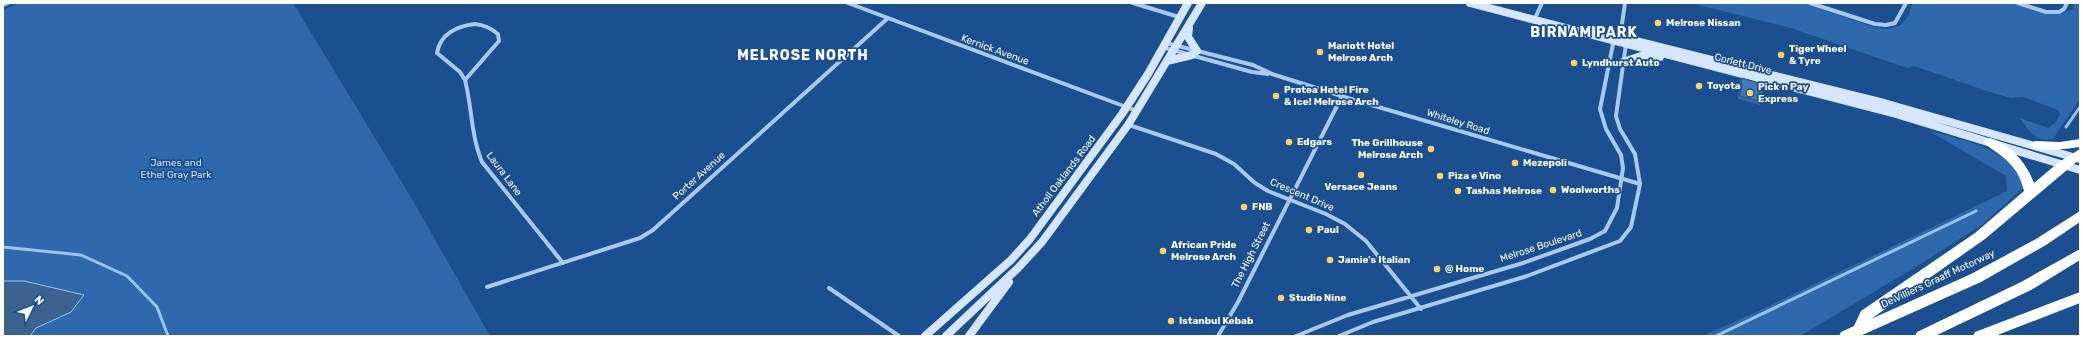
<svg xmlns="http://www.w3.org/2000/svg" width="2083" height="339" viewBox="0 0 2083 339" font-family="Rubik,sans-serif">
	<rect width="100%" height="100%" fill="#1b4f8f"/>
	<path fill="#2e69ad" d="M19,3H293L412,199L490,336H3V10Z
		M1691,3H1804L1873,27L1888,29L1901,25L1907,18L1913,3C1944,3 1980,0 2010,3C2032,5 2050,21 2073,9L2074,3H2080V99L2053,139C2035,143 2029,131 2020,118L2048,128L2056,122L2060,114L2058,110L2023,97L2011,98L1993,93L1914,66L1908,68L1901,66L1791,28Z
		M1929,131C1959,139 2018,150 2024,187L1983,224L1919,265L1800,336H1702L1763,309L2007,191L2006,176Z"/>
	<path fill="#3c6290" stroke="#9cc4f0" d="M3,281H24L84,295L71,312L36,328L30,336H3Z"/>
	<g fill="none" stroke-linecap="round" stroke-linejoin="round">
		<path stroke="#9cc4f0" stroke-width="3" d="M2066,127L2080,107
			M3,247L81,255L127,276L157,307L168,336
			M1716,336L1976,211"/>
		<path stroke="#a9c9ee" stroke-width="4" d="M848,3L1137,111
			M1133,3L1179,17
			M1625,3L1621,31L1625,37
			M1810,3L1875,24L1886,25L1895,23L1906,3
			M2018,3L2046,12H2059L2064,9L2067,3
			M3,5L8,3
			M1536,16L1542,3
			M475,24C485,25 491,28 498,34L499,41L465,80L460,72L437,53C440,34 457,26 475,24Z
			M1166,43L1253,65L1272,74L1351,99L1640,184
			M1162,47L1252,72L1268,74
			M465,80C472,107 471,136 482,162L563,263
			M1129,125L1216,154L1234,164L1255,183L1268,191L1326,214L1345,224L1366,241L1421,309
			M487,287L640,238L653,230L888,18
			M829,288L899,336
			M1218,336L1238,302L1342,96
			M1296,336L1348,315L1523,263L1590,239L1605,231L1617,208L1623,168L1621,155L1606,129L1600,109L1614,39
			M1339,336L1373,322L1527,276L1620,241L1631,227L1640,184L1635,154L1620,129L1616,116L1626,44"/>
		<path stroke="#d6e6fa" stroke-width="8" d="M1470,3L1896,114L2080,170
			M1189,28L1188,37L1197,51
			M1592,30L1884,103L2080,159
			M1167,61L1192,55
			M1623,62L1644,55L1660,57
			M925,336L1011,260L1030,239L1122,114L1148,74L1188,3
			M946,336L1018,268L1042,242L1128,125L1202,3
			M969,336L1009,282"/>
		<path fill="#fff" fill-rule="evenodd" d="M1990,138C2011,144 2027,164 2034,183L2059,162L2080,149V159L1985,239L1871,319L1971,274L2036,239L2080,211V222L2046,245L1981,282L1860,336H1839L1841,332L1854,326L1861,311L1975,233L2024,191C2018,166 2006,159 1986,145L1984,142L1986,139Z
			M2080,139V147C2070,148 2035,154 2029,145L2035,141L2060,142Z
			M2080,249V260L2031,290L1935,336H1915L1917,332L2021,282Z
			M2080,292V303L1995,336H1973L1975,332Z"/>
	</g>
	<path fill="#3a679d" d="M1742,78L1762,102L1760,105L1738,99L1740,81Z"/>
	<path fill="#4478b7" stroke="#305480" d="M1742,78L1763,84L1762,102L1740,96Z"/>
	<g fill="#ffd166" stroke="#1b4f8f" stroke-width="1.5">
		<circle cx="1658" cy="23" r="4"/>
		<circle cx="1320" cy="52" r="4"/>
		<circle cx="1781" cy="55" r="4"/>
		<circle cx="1574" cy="63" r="4"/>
		<circle cx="1699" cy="86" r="4"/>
		<circle cx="1750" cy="93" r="4"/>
		<circle cx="1276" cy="96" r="4"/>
		<circle cx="1289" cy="142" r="4"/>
		<circle cx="1431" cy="149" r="4"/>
		<circle cx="1515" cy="163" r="4"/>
		<circle cx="1361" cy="175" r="4"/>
		<circle cx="1440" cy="176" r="4"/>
		<circle cx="1553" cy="190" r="4"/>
		<circle cx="1458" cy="191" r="4"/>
		<circle cx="1244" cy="207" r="4"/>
		<circle cx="1309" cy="230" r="4"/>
		<circle cx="1163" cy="251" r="4"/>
		<circle cx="1330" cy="260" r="4"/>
		<circle cx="1437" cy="269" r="4"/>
		<circle cx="1281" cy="298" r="4"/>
		<circle cx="1171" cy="321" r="4"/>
	</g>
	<g text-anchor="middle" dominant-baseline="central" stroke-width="3.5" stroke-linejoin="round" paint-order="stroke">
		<g font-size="10" font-weight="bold" fill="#fff" stroke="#1b4f8f" text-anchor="start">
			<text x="1666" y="23">Melrose Nissan</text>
			<text x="1328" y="46">Mariott Hotel<tspan x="1328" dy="12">Melrose Arch</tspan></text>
			<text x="1789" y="49">Tiger Wheel<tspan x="1789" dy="12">&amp; Tyre</tspan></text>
			<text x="1582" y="63">Lyndhurst Auto</text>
			<text x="1707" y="86">Toyota</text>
			<text x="1758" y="87">Pick n Pay<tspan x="1758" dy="12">Express</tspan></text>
			<text x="1284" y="90">Protea Hotel Fire<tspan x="1284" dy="12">&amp; Ice! Melrose Arch</tspan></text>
			<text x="1297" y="142">Edgars</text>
			<text x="1423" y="143" text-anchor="end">The Grillhouse<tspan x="1423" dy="12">Melrose Arch</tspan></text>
			<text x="1523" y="163">Mezepoli</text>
			<text x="1448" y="176">Piza e Vino</text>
			<text x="1361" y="187" text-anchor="middle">Versace Jeans</text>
			<text x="1561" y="190">Woolworths</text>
			<text x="1466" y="191">Tashas Melrose</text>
			<text x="1252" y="207">FNB</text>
			<text x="1317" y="230">Paul</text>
			<text x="1171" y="245">African Pride<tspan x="1171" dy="12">Melrose Arch</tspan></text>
			<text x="1338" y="260">Jamie's Italian</text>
			<text x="1445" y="269">@ Home</text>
			<text x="1289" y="298">Studio Nine</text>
			<text x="1179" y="321">Istanbul Kebab</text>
		</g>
		<g font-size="10" fill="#fff" stroke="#1b4f8f">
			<text transform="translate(995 50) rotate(20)">Kernick Avenue</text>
			<text transform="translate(1743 64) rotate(14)">Corlett Drive</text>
			<text transform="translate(1458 122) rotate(17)">Whiteley Road</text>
			<text transform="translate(504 174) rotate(53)">Laura Lane</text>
			<text transform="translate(699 176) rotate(-42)">Porter Avenue</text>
			<text transform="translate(1064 176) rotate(-53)">Atholl Oaklands Road</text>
			<text transform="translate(1302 195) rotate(23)">Crescent Drive</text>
			<text transform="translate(1541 246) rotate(-18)">Melrose Boulevard</text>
			<text transform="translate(1251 255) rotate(-63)">The High Street</text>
			<text transform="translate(1938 279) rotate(-25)">De Villiers Graaff Motorway</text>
		</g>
		<g font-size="10" fill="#cfe3fa" stroke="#1b4f8f">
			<text x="176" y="163">James and<tspan x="176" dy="12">Ethel Gray Park</tspan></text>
		</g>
		<g font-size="14" font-weight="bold" letter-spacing="1" fill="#fff" stroke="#1b4f8f">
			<text x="1584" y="32">BIRNAM PARK</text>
			<text x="803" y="55">MELROSE NORTH</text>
		</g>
	</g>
	<rect width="2083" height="339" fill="none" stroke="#ffffff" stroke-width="8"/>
	<g transform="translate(32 307) rotate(47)" stroke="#1b4f8f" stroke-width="3" paint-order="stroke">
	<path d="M0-3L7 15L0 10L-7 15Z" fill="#ffffff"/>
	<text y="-6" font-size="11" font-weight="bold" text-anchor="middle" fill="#ffffff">N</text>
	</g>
</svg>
